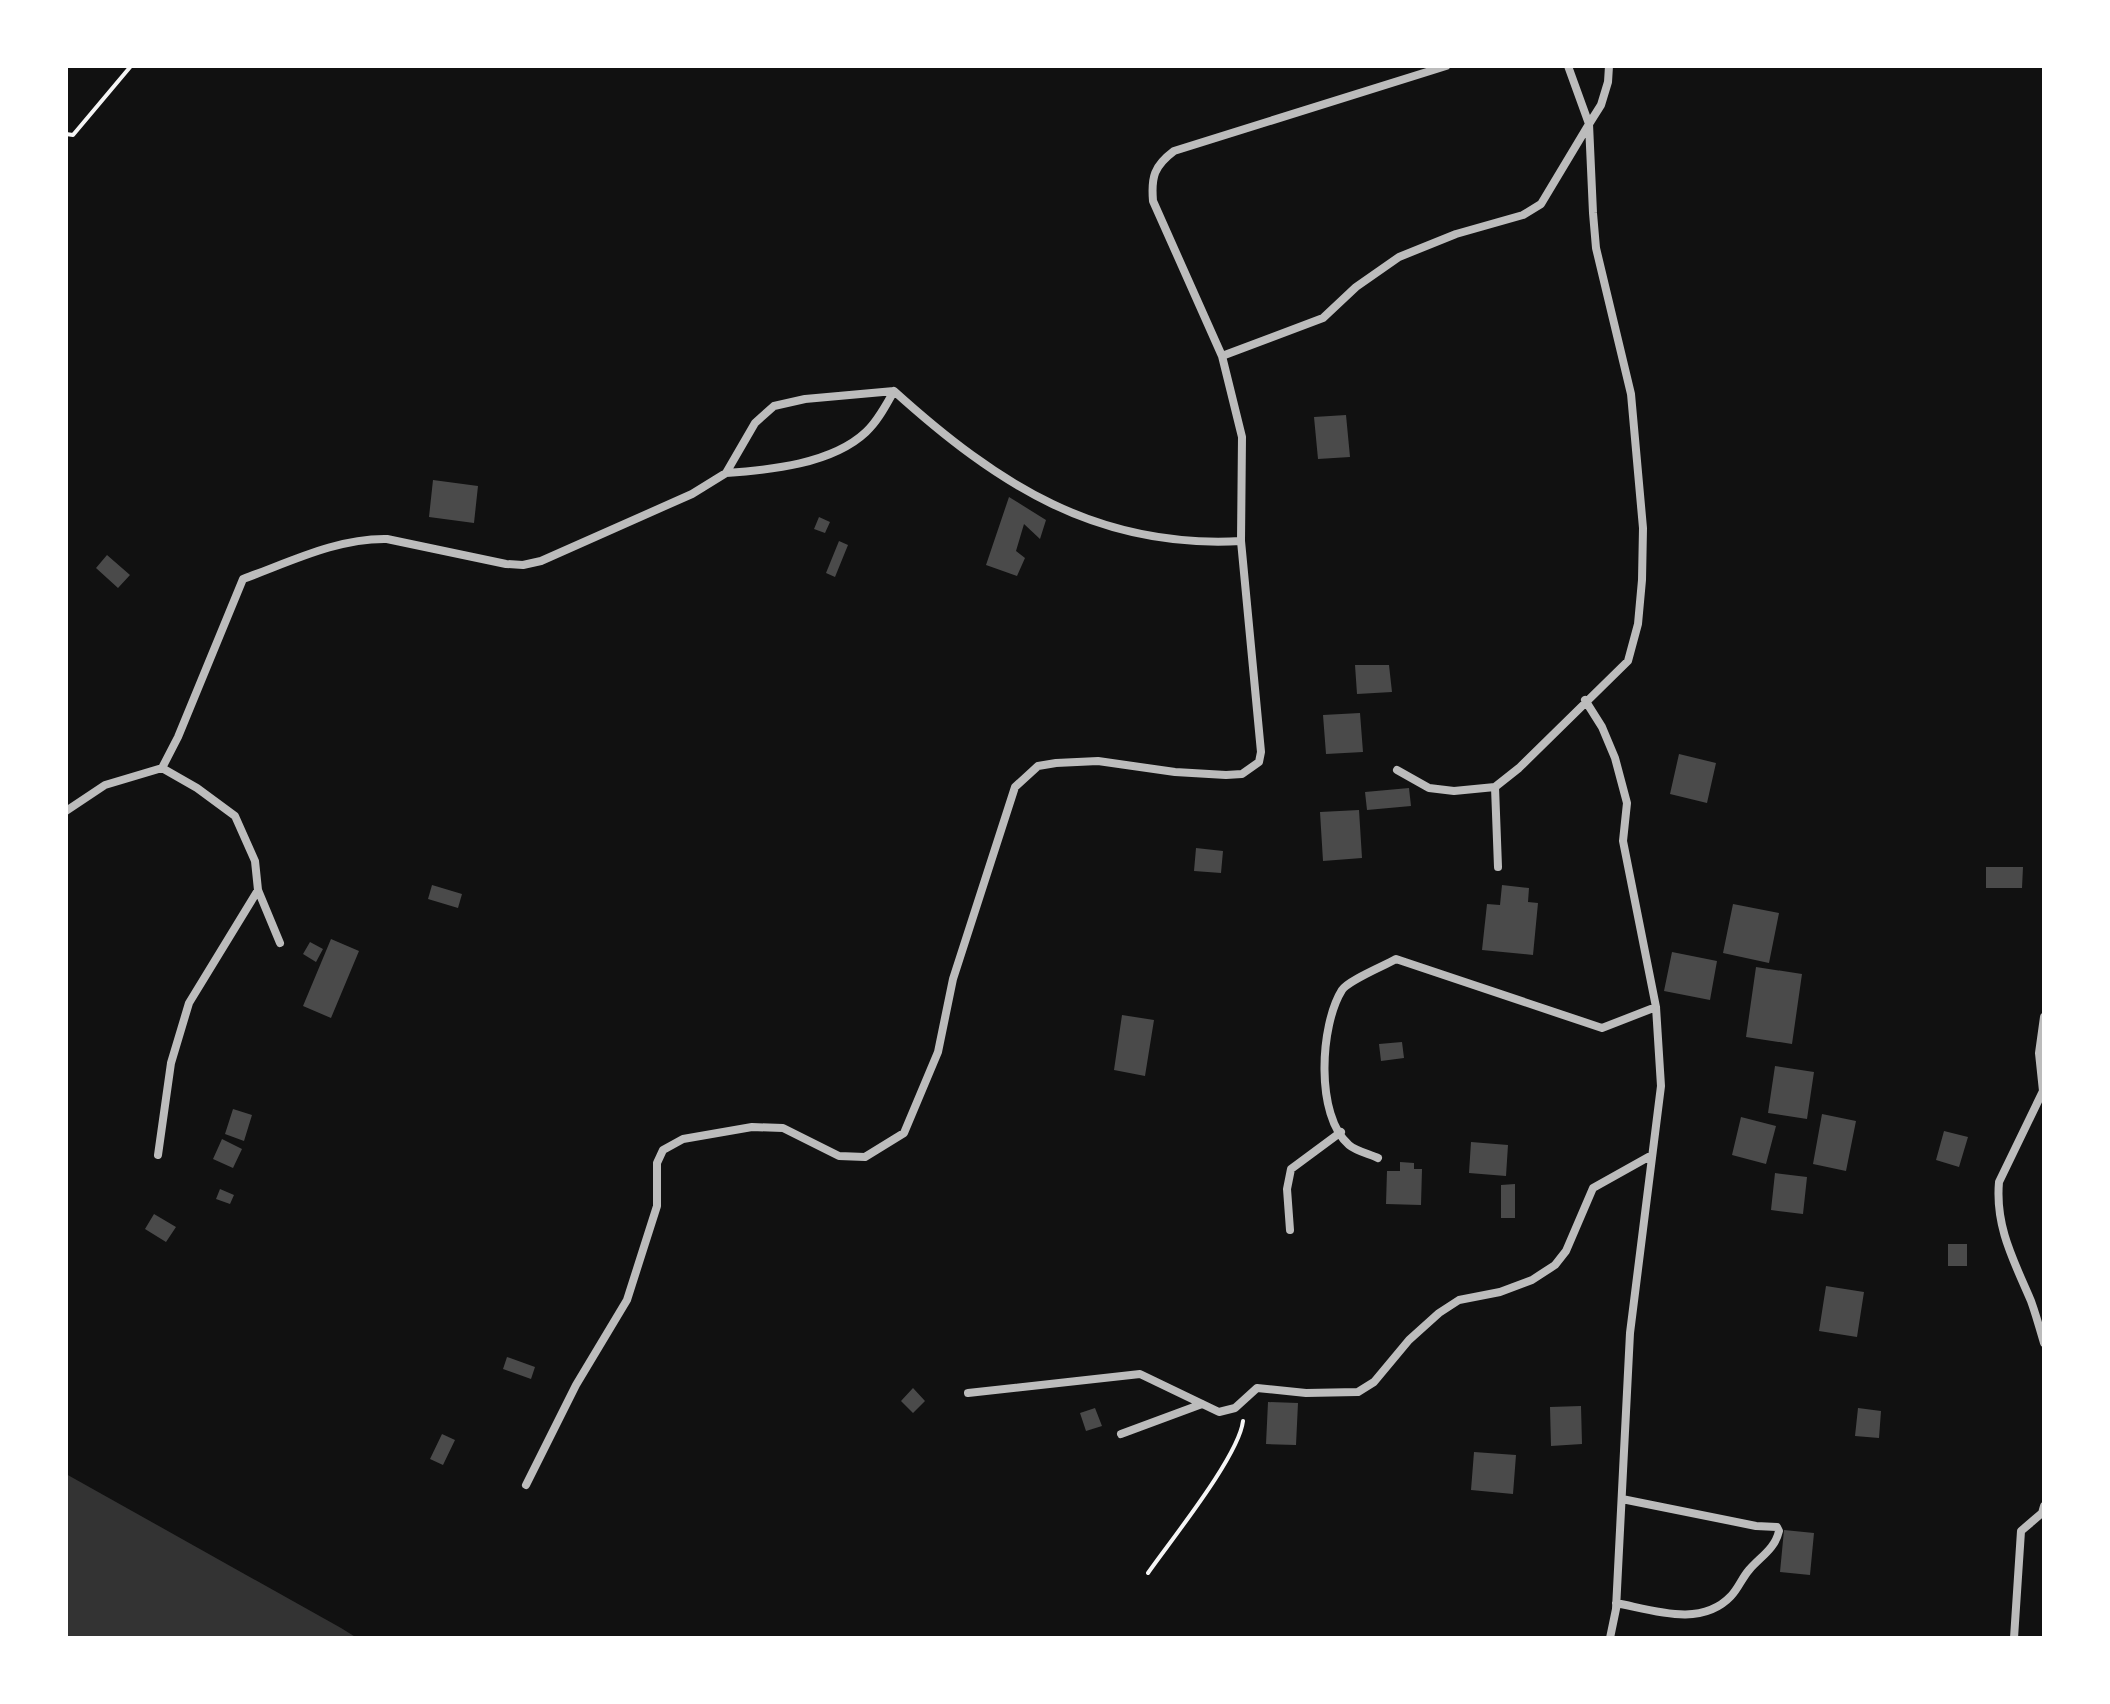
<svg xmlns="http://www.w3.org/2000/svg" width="2110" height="1704" viewBox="0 0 2110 1704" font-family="Lora,serif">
	<rect width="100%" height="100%" fill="#111"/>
	<path fill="#333" d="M66,1474L341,1628L357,1638H66Z"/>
	<path fill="#4a4a4a" d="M1346,415L1350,457L1318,459L1314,417Z
		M433,480L478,486L474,523L429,517Z
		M1009,497L1046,520L1040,539L1024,524L1016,551L1025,558L1017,576L986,565Z
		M819,517L830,522L825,533L814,529Z
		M839,541L848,545L835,577L826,573Z
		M107,555L130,575L118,588L96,568Z
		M1355,665H1389L1392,692L1357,694Z
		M1360,713L1363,752L1326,754L1323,715Z
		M1679,754L1716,763L1707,803L1670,794Z
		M1409,788L1411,806L1367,810L1365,792Z
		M1359,810L1362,858L1323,861L1320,812Z
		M1196,848L1223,851L1221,873L1194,871Z
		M1986,867H2023L2022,888H1986Z
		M432,885L462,894L458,908L428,899Z
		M1502,885L1529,888L1528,902L1538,903L1533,955L1482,950L1487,904L1500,905Z
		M1733,904L1779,913L1769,963L1723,953Z
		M331,939L359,951L331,1018L303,1006Z
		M310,942L323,949L316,962L303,954Z
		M1672,952L1717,961L1710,1000L1664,991Z
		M1756,967L1802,974L1792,1044L1746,1037Z
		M1122,1015L1154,1020L1145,1076L1114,1070Z
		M1402,1042L1404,1058L1381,1061L1379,1044Z
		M1775,1066L1814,1072L1807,1119L1768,1113Z
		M233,1109L252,1115L244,1141L225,1134Z
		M1822,1114L1856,1121L1846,1171L1813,1164Z
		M1741,1117L1776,1126L1766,1164L1732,1155Z
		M1944,1131L1968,1137L1959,1167L1936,1160Z
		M222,1139L242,1149L233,1168L213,1159Z
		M1471,1142L1508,1145L1506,1176L1469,1173Z
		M1400,1162L1414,1163V1169H1422L1421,1205L1386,1204L1387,1171H1400Z
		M1775,1173L1807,1177L1803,1214L1771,1210Z
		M1515,1184V1218H1501V1185Z
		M220,1189L234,1195L230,1204L216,1199Z
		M154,1214L176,1227L166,1242L145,1229Z
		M1948,1244H1967V1266H1948Z
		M1826,1286L1864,1292L1857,1337L1819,1331Z
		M507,1357L535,1367L531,1379L503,1369Z
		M913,1388L925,1401L913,1413L901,1401Z
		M1268,1402L1298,1403L1296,1445L1266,1444Z
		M1581,1406L1582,1444L1551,1446L1550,1407Z
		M1095,1408L1102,1426L1086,1431L1080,1413Z
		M1858,1408L1881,1411L1879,1438L1855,1436Z
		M442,1434L455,1440L443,1465L430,1459Z
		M1474,1452L1516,1455L1513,1494L1471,1490Z
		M1784,1530L1814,1533L1810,1575L1780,1572Z"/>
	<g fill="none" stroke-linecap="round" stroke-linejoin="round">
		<path stroke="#f5f5f5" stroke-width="4" d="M66,134L73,135L131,66
			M1148,1573C1171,1540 1239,1456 1243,1421"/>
		<path stroke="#bcbcbc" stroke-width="8" d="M1222,356L1153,201C1151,177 1154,166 1174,151L1446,66
			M726,473C770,470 832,464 866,432C878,421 886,405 894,391
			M1585,700L1602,727L1615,758L1627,803L1623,841L1656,1007L1661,1086L1630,1333L1616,1609L1610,1638
			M162,768L197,788L235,816L255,861L258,890L280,943
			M1397,770L1429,788L1454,791L1495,787
			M66,811L105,785L162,768L178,737L243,579C290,562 337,538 387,539L506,564L523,565L541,561L692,494L726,473L755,423L774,406L805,399L894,391C997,484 1097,549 1241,541L1242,437L1222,356L1323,318L1356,287L1399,257L1456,234L1523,215L1541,204L1589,124L1568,66
			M1498,867L1495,787L1519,768L1628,661L1638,624L1642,580L1643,528L1631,394L1596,248L1593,213L1589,124L1601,105L1608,82L1609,66
			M2044,1017L2039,1053L2043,1091L1999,1182C1995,1227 2014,1261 2031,1301C2036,1315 2040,1329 2044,1343
			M158,1155L171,1063L189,1003L258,890
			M1378,1158C1369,1154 1356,1151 1349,1145C1315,1116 1320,1025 1342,990C1349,980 1384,966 1396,959L1602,1028L1656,1007
			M1290,1230L1287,1189L1291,1169L1341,1132
			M968,1393L1140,1374L1219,1412L1235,1408L1257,1388L1306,1393L1358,1392L1374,1382L1409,1340L1439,1313L1459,1300L1500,1292L1532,1280L1555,1265L1566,1251L1593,1188L1652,1155
			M1121,1434L1202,1404
			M526,1485L576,1385L627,1300L657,1206V1163L663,1150L683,1139L752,1127L783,1128L839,1156L865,1157L904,1133L938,1052L953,979L1015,787L1038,766L1056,763L1098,761L1175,772L1226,775L1242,774L1259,762L1261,752L1241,541
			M1616,1603C1653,1610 1701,1628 1731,1596C1738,1589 1742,1578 1749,1570C1760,1557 1775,1549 1779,1531L1777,1527L1756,1526L1622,1499
			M2014,1638L2021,1531L2042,1513L2044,1506"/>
	</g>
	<rect width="2110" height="1704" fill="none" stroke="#ffffff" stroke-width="136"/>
</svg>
